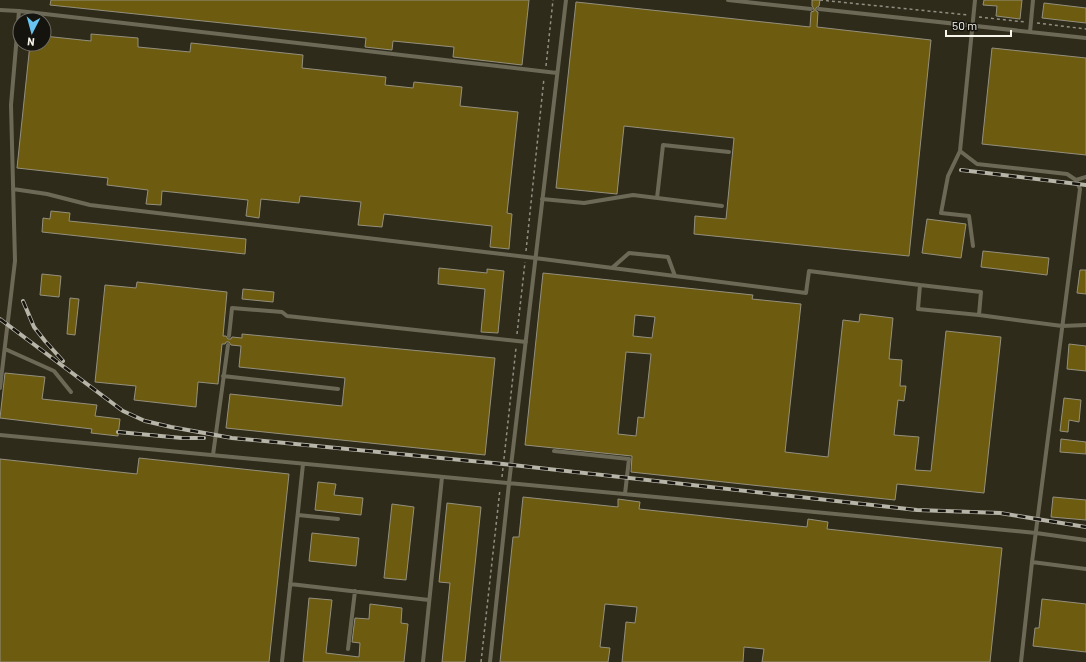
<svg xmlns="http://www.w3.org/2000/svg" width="1086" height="662" viewBox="0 0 1086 662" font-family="Barlow,sans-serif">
	<rect width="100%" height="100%" fill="#2f2b1b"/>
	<path fill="#6d5b0f" stroke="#94907d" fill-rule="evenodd" d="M51,0H529L522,65L453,57L454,47L393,41L392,50L365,47L366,38L50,5Z
		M812,0H820L819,6L816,8V11L818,12L817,27L931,40L909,256L694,234L695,216L726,219L734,138L624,126L617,194L556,188L576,2L810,27L811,12L814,11V9L812,6Z
		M984,0H1022L1020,19L996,16L997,6L983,5Z
		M1044,3L1086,8V23L1042,18Z
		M91,34L138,38V47L190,52L191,43L303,55L302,68L386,77L385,85L413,88L414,82L462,87L460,106L518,112L507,213L512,214L509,249L490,247L492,226L384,214L382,227L358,225L361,202L300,196L299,203L261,199L259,218L246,216L248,200L162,191L161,205L146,204L148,190L107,185L108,178L17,168L30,44H44V36L91,41Z
		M992,48L1086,58V155L982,144Z
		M51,211L70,213L69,221L246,239L245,254L42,232L43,218L50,219Z
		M927,219L966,224L961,258L922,253Z
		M983,251L1049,258L1047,275L981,267Z
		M439,268L487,273V269L504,271L498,333L481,332L485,289L438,284Z
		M1080,270H1086V294L1077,293Z
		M543,273L753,295L752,299L801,304L785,452L828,457L843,320L859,322L860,314L893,318L889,359L902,360L900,386H906L904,401L898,400L894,435L919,437L915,470L931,471L946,331L1001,337L984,493L897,484L895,500L752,485L631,472L632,456L525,445ZM635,315L655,317L652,338L633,336ZM626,352L651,354L644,418L638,417L636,436L618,434Z
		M42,274L61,276L59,297L40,295Z
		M137,282L227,292L223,336H226L228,339H231L232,337L242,338V334L495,358L485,455L226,428L230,394L342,406L345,378L239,367L241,346L231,345L229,342H226L225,344H222L218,384L198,382L196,407L134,400L136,386L95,382L105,285L136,288Z
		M243,289L274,292L273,302L242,299Z
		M70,298L79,299L75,335L67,334Z
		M1069,344L1086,346V371L1067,369Z
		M5,373L45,377L42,399L97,405L95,416L120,419L118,436L91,433L92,429L0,418Z
		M1064,398L1081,400L1079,422L1069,420L1068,432L1060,431Z
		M1061,439L1086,442V454L1060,452Z
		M139,458L289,474L269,662H0V459L137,474Z
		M318,482L336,484L334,495L363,498L361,515L315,510Z
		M523,497L618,507V499L640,502L639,509L807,527L808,519L828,522L827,529L1002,548L990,662H762L764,649L744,647L743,662H622L626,622L635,623L637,607L605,604L600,647L610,648L608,662H500L513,537H519Z
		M1053,497L1086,500V520L1051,517Z
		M447,503L481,507L465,662H442L450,583L439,582Z
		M392,504L414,507L406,580L384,578Z
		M312,533L359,538L356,566L309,561Z
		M309,598L332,600L326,653L359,657L360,643L352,642L355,618L369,619L370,604L402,608L401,623L408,624L404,662H303Z
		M1042,599L1086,604V652L1033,646L1035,628H1039Z"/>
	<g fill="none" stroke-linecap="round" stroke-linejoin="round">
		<path stroke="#928f82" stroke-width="1.5" stroke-dasharray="3 3" stroke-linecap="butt" d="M820,0L968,15
			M979,17L1025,22
			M1037,23L1086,29
			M546,66L553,0
			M526,251L544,78
			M517,334L525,262
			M502,477L516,348
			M481,662L500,489"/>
		<path stroke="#6d6957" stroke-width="4" d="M728,0L811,9
			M975,0L960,151L977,164L1067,174L1076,180L1080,189L1032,562L1021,662
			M819,9L1086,38
			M0,10L19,11
			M1030,32L1033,0
			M960,151L948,176L941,213L969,216L973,246
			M1076,180L1086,177
			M13,189L47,194L90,205L535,258L806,293L809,271L920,285L918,309L979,315L1062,326L1086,325
			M657,198L663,145L729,152
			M542,199L584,203L633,195L722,206
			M612,268L629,253L668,257L675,276
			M920,285L981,292L979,315
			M229,336L232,308L282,312L287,316L526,342
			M5,349L54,371L71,392
			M223,376L338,389
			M0,388L15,261L11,105L19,11L557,73
			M0,435L1036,533L1086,540
			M554,451L629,459L625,494
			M213,455L228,345
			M298,515L338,519
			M1032,562L1086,569
			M290,584L429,600
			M348,649L355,591
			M282,662L303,464
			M423,662L442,477
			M490,662L509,483L566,0"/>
		<defs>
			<path id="rail" d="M961,170L1086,185
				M23,301L34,327L45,341L63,361
				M0,319L123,411L145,421L171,427L232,438L503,464L917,510L1000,513L1086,527
				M118,432L182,438H204"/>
		</defs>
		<use href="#rail" stroke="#b7b4a8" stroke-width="4"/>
		<use href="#rail" stroke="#15130d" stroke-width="2.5" stroke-dasharray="8" stroke-linecap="butt"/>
	</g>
	<g transform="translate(32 32) rotate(186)"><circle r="19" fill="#15130d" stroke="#706d66"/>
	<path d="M0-3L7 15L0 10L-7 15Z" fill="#68c4f0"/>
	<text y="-6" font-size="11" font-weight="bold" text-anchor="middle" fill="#f8f5eb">N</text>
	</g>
	<path d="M946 30v6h65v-6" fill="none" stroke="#f8f5eb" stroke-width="2"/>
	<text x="952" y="30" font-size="12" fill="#f8f5eb" stroke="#15130d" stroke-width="3" paint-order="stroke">50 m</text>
</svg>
